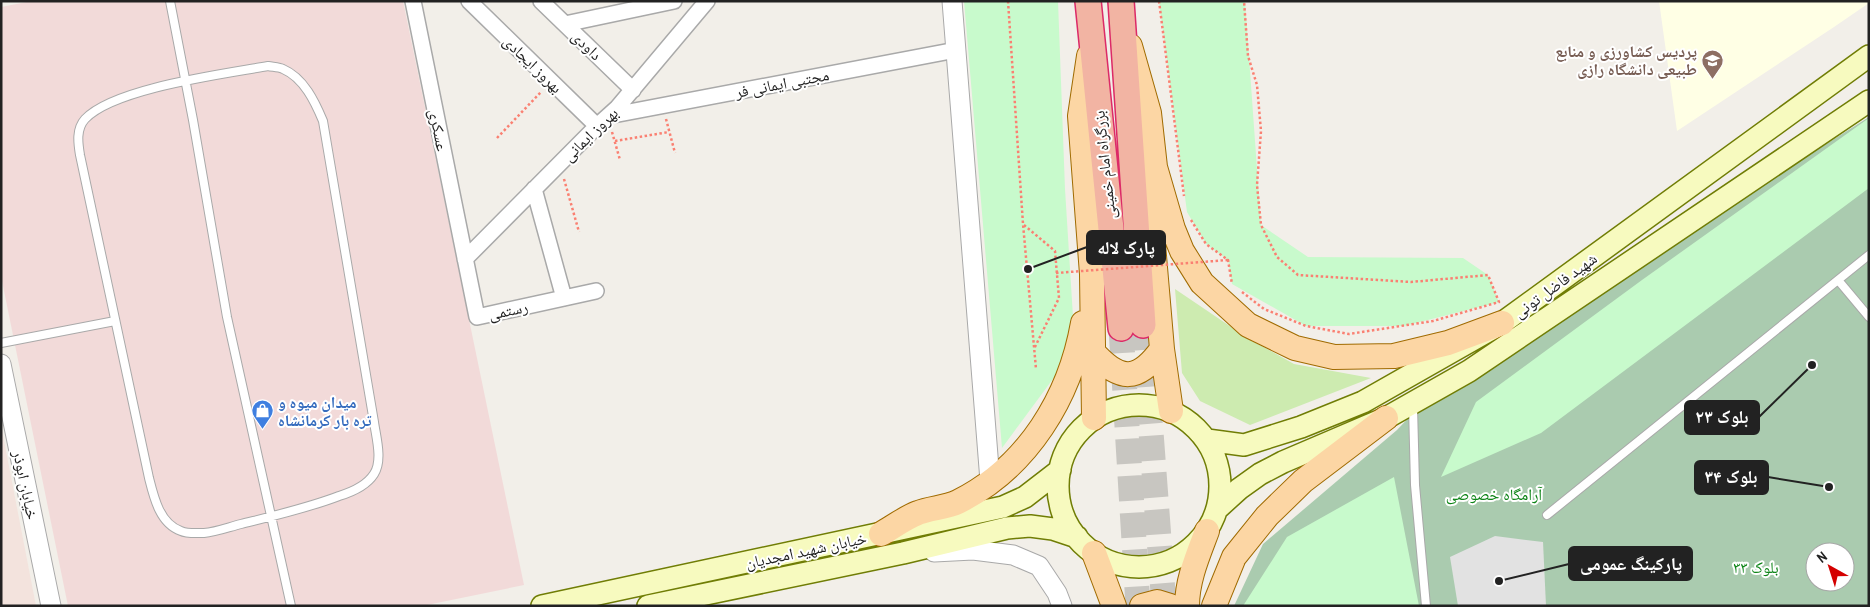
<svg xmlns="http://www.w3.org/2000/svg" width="1870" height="607" viewBox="0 0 1870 607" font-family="'Archivo Narrow','Noto Naskh Arabic',sans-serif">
	<rect width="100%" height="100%" fill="#f2efe9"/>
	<path fill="#f2dad9" d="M32,1H403L524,585L422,606H68L1,276V7Z"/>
	<path fill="#ffffe5" d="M1659,1H1869V3L1834,27L1677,131Z"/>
	<path fill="#f3e3dd" d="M1,425L36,606H1Z"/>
	<path fill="#cdebb0" d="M1175,289L1246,337L1294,364L1371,378L1250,425L1200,401L1182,373Z"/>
	<path fill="#aacbaf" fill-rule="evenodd" d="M1869,117V606H1234L1263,544L1397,430L1433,392ZM1815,552H1845V582H1815Z"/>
	<path fill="#c8facc" d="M964,1H1058L1065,189L1075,349L1002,448Z
		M1159,1H1245L1261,225L1308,257L1463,258L1488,275L1499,302L1404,326H1306L1232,284L1228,260L1206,244L1187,212Z
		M1869,118V188L1541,433L1441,477L1476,402L1642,280Z
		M1394,477L1419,606H1243L1287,537Z"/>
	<path fill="#e2e2e2" d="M1495,536L1543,542L1546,606H1458L1450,557Z"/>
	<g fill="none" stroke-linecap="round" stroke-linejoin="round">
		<path stroke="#c8c6c1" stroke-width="25" stroke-dasharray="25 12" stroke-linecap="butt" d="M1143,325L1164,606
			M1121,328L1138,606"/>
		<defs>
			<path id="service" d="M170,1L193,120L227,317L291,606
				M268,66C273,67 279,67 283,69C304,78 315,102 323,121L374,422C376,437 383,460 374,474C367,485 352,492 339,496C308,508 273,516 241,524C229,527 216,532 204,533C197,533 187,534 181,531C160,524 154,498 149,478L80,155C78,143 76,129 85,119C114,88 224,74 268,66Z
				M1838,280L1869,317
				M1,343L115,321
				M1413,406L1415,485L1426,606
				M1547,515L1869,255"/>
			<path id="minor" d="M413,1L477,317L596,291
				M469,1L597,126
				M541,1L633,90
				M565,24L674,1
				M608,116L956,50
				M534,189L564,298
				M465,259L597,126L617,108L707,1"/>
			<path id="tertiary" d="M952,1L990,481
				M1,364L51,606
				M934,552L973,550L1013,555L1039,566L1057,593L1062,606"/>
			<path id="secondary" d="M1058 486a81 81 0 1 1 162 0a81 81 0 1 1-162 0Z
				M1207,440L1244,445L1301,427L1363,402L1502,323L1869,56
				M1217,509L1239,489L1260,474L1283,462L1386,418L1469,371L1869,101
				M542,606L1003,507L1025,497L1060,470
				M648,606L903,553L1007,528L1030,526L1053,529L1077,537"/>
			<path id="primary" d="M1130,46L1149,113L1155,167L1151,221L1162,349L1171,411
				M1089,56L1080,116L1092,274L1094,418
				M1155,167L1173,229L1182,251L1202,283L1248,325L1295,348L1334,357L1394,356L1448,343L1502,323
				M1093,352C1120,382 1138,382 1162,349
				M881,534C893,527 905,518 918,513C930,508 946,508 958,502C1028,467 1070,397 1083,323
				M1094,553L1114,606
				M1142,606L1157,602L1170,606
				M1187,606C1187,580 1198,555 1207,531
				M1214,606L1234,557L1267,516L1303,481L1386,418"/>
			<path id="trunk" d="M1088,1L1121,328
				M1121,1L1143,325"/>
		</defs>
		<use href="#service" stroke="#a9a9a9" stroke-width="10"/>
		<use href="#minor" stroke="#a9a9a9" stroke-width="18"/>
		<use href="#tertiary" stroke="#a9a9a9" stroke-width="21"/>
		<use href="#secondary" stroke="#707d05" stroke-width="24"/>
		<use href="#primary" stroke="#a06b00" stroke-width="26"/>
		<use href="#trunk" stroke="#dc2a67" stroke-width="28"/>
		<path stroke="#fa8072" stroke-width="2.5" stroke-dasharray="2.5 2.5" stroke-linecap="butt" d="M1008,1L1023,224L1036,369
			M1159,1L1184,196
			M666,119L675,153
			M612,132L620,160
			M497,138L541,92
			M615,141L669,132
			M564,179L579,232
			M1191,220L1206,244L1228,260L1232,284
			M1024,225L1055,251L1059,298L1034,349
			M1242,292L1264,309L1306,326L1349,334L1433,321L1499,302L1488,275L1411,282L1298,275L1277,257L1261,225L1257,185L1261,131L1257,85L1248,56L1244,1"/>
		<use href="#service" stroke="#fff" stroke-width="8"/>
		<use href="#minor" stroke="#fff" stroke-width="15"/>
		<use href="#tertiary" stroke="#fff" stroke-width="19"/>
		<use href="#secondary" stroke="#f7fabf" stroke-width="21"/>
		<use href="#primary" stroke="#fcd6a4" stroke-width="24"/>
		<use href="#trunk" stroke="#f2b4a3" stroke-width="25"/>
		<path stroke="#fa8072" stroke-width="2.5" stroke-dasharray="2.5 2.5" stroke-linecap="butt" d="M1056,273L1228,260"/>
	</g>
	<defs>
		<symbol id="university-pin" viewBox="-11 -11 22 30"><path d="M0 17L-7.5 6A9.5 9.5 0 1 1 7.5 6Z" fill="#8d6e63" stroke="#fff"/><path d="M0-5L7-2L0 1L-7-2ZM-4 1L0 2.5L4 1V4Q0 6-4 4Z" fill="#fff"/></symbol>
		<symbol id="shop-pin" viewBox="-11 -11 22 30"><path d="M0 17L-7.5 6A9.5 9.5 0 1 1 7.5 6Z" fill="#3f7fe0" stroke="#fff"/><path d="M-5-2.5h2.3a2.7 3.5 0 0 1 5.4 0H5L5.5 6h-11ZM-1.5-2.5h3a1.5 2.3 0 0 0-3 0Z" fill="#fff"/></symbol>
	</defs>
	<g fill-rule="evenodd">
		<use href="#university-pin" x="1700" y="48" width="25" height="34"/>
		<use href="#shop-pin" x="250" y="398" width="25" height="34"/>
	</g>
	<g text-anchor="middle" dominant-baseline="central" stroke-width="4" stroke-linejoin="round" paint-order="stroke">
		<g font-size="16" fill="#222" stroke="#fff">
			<text transform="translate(587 45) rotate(44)">داودی</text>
			<text transform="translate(533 64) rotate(44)">بهروز ایجادی</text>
			<text transform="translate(782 83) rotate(-11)">مجتبی ایمانی فر</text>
			<text transform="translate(439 130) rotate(79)">عسکری</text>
			<text transform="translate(590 134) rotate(-44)">بهروز ایمانی</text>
			<text transform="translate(1104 165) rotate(-96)">بزرگراه امام خمینی</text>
			<text transform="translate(1555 285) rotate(-36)">شهید فاضل تونی</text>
			<text transform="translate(508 310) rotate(-12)">رستمی</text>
			<text transform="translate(26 485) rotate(78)">خیابان ابوذر</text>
			<text transform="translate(806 550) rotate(-12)">خیابان شهید امجدیان</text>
		</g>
		<g font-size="16" font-weight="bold" fill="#785e54" stroke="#fff" text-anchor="end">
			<text x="1697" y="51">پردیس کشاورزی و منابع<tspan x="1697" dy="18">طبیعی دانشگاه رازی</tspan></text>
		</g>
		<g font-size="16" font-weight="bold" fill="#366cbe" stroke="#fff" text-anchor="start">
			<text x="278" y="402">میدان میوه و<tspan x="278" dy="18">تره بار کرمانشاه</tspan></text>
		</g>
		<g font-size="16" fill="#0c8416" stroke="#fff">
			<text x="1494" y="494">آرامگاه خصوصی</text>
			<text x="1756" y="567">بلوک ۳۳</text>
		</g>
	</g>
	<path fill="none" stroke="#222" stroke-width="2" d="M1028 269L1087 247M1812 365L1759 417M1829 487L1768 477M1499 581L1569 564"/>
	<g fill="#222" stroke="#fff" stroke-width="2">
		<circle cx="1028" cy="269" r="5"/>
		<circle cx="1812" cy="365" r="5"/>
		<circle cx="1829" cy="487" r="5"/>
		<circle cx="1499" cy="581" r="5"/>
	</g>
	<g fill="#222" stroke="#222" stroke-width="2">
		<rect x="1087" y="231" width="78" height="33" rx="5"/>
		<rect x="1685" y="401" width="74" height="33" rx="5"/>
		<rect x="1695" y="461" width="73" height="33" rx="5"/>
		<rect x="1569" y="547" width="123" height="33" rx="5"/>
	</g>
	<g font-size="18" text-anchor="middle" font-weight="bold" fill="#fff">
		<text x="1126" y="254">پارک لاله</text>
		<text x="1722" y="423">بلوک ۲۳</text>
		<text x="1731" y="483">بلوک ۳۴</text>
		<text x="1631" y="570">پارکینگ عمومی</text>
	</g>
	<rect width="1870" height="607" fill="none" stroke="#222222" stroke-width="5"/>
	<g transform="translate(1830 567) rotate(321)"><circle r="24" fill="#ffffff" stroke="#a7a7a7"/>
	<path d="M0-4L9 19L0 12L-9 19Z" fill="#d40000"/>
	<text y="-8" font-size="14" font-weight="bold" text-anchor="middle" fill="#222222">N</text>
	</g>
</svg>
